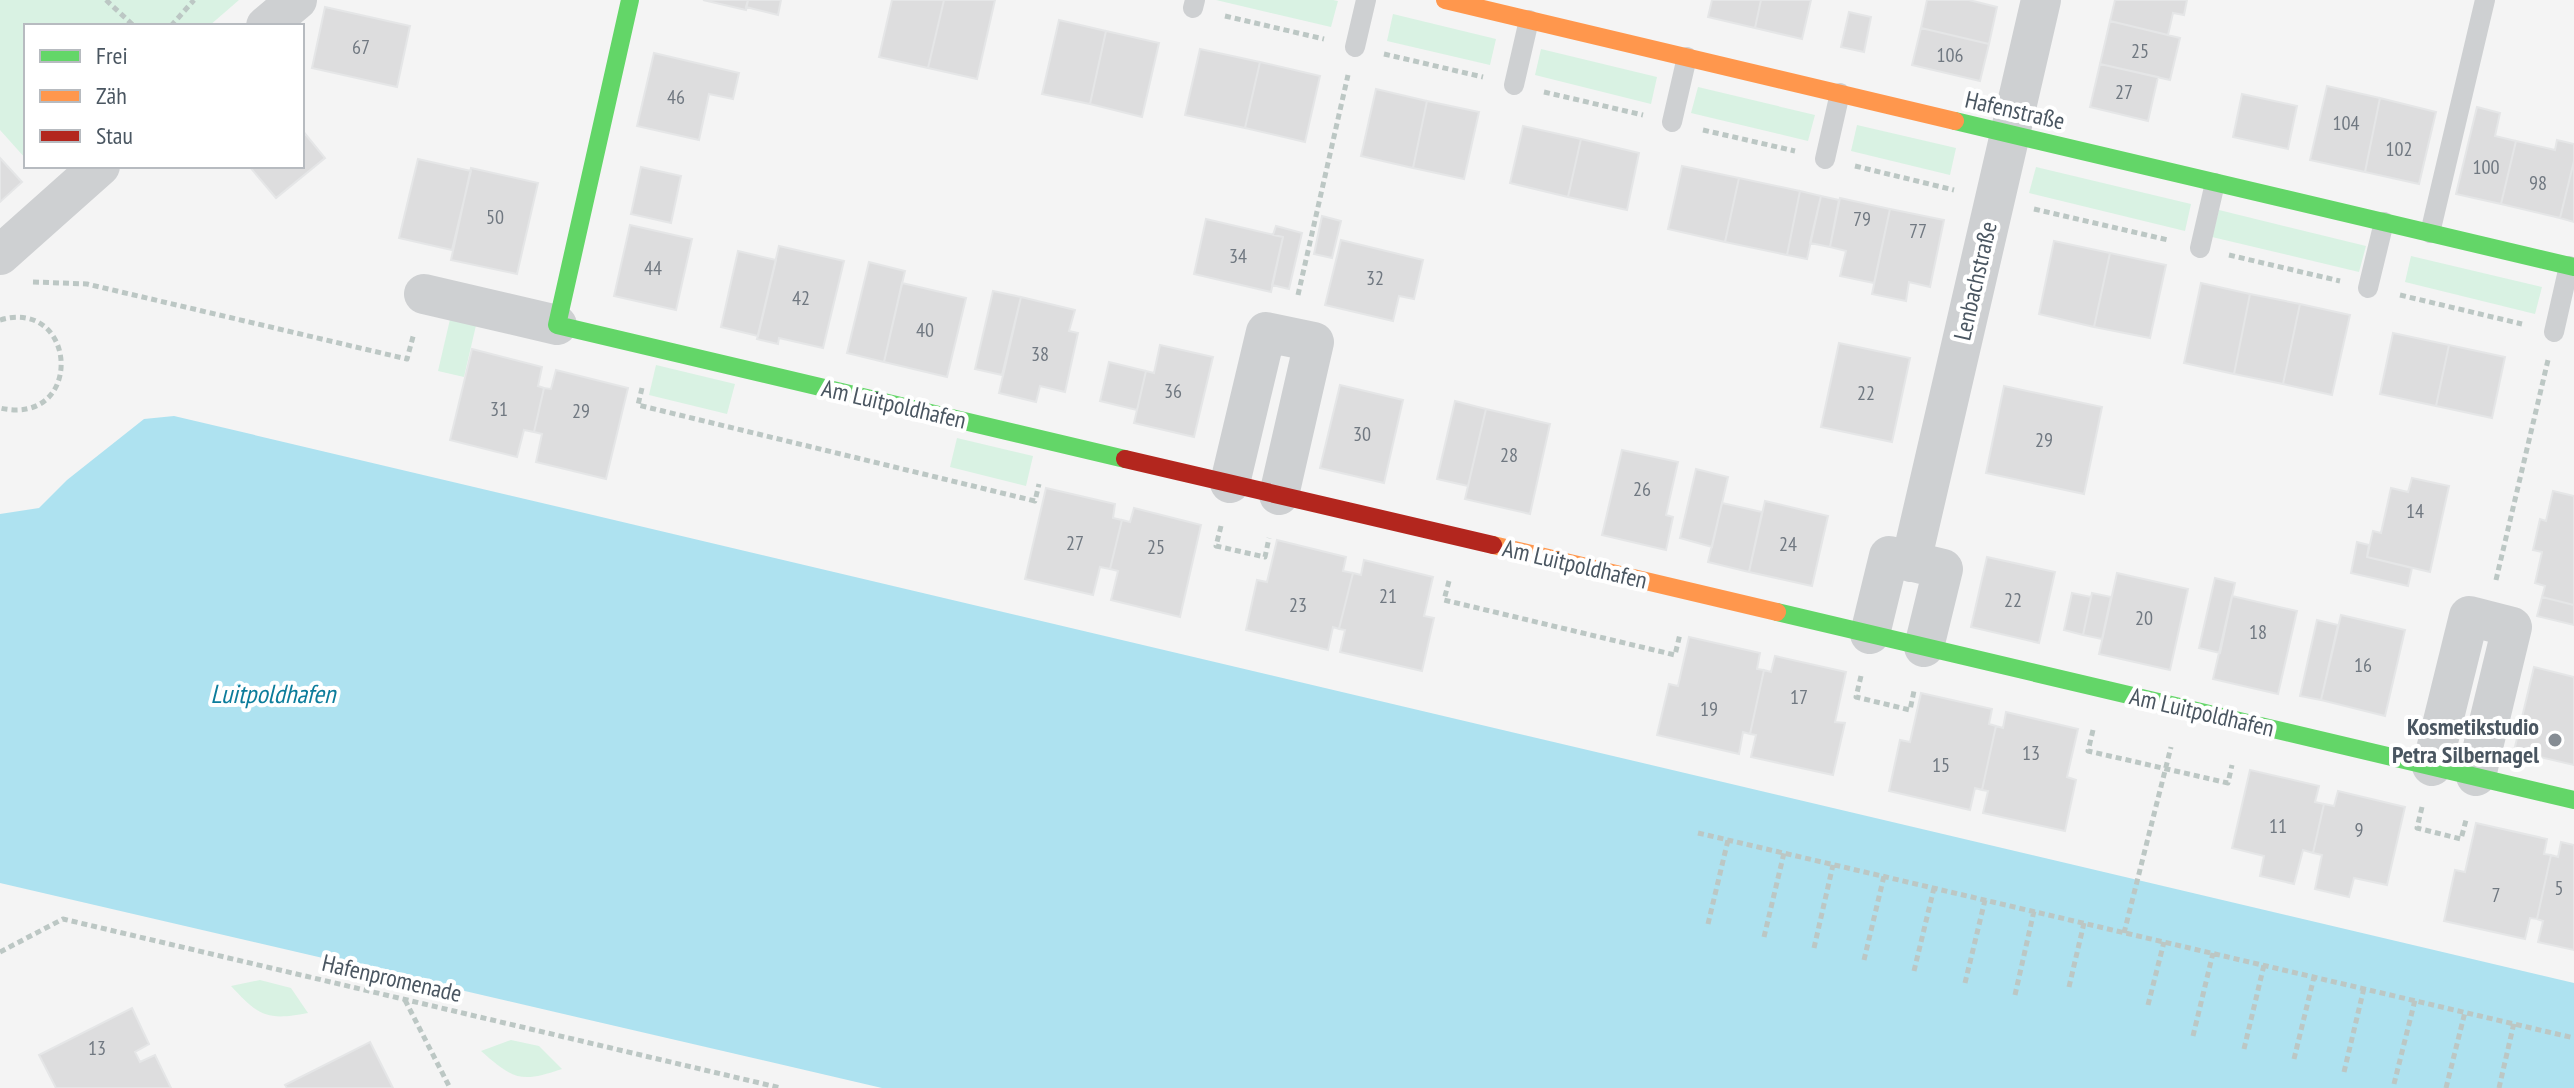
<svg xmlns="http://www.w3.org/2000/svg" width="2574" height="1088" viewBox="0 0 2574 1088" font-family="'PT Sans Narrow',sans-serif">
	<rect width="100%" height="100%" fill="#f4f4f4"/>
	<path fill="#d9f2e3" d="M0,0H239L209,26H26V159L0,130Z
		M1216,0H1333L1338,1L1331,27Z
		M1393,14L1496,39L1490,65L1387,41Z
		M1541,49L1657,77L1651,104L1535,75Z
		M1698,87L1815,115L1808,141L1691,113Z
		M1857,125L1956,148L1950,175L1851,151Z
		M2036,167L2191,204L2185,231L2029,193Z
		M2219,210L2366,246L2359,272L2212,237Z
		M2411,256L2542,287L2535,314L2405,282Z
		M451,315L477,321L464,377L438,371Z
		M656,365L735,384L727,414L649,395Z
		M957,438L1033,456L1026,486L950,467Z
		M260,980L291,988L308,1013C266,1021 259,1016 231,986Z
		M511,1040L539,1046L562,1069C521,1083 514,1080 481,1051Z"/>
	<path fill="#aee2f0" d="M174,416L2574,983V1088H882L0,883V514L39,508L67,480L144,419Z"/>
	<path fill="#ddddde" stroke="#e5e6e7" stroke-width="2" d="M703,0H748L746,10Z
		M748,0H781L778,15L746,7Z
		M892,0H944L928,68L879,57Z
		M944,0H995L977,79L928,68Z
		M1712,0H1761L1755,28L1708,17Z
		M1761,0H1811L1802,39L1755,28Z
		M1927,0H1969L1997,7L1989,44L1921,28Z
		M2115,0H2187L2184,15L2173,13L2168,35L2110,21Z
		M325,7L410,26L397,87L312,68Z
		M1849,12L1871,17L1864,52L1841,47Z
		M1059,20L1106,31L1090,104L1042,94Z
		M2110,21L2180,38L2170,80L2100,64Z
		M1921,28L1989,44L1980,81L1912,65Z
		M1106,31L1159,43L1142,117L1090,104Z
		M1200,49L1260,62L1245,128L1185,115Z
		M654,53L739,73L733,99L709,94L699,140L637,126Z
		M1260,62L1320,76L1305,142L1245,128Z
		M2100,64L2158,77L2148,121L2090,107Z
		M2327,86L2380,98L2365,172L2310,160Z
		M1376,89L1427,101L1413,168L1361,156Z
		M2242,94L2297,106L2288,149L2233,137Z
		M2380,98L2436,112L2419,184L2365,172Z
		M1427,101L1479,112L1464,179L1413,168Z
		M2477,107L2500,113L2495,136L2516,141L2501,204L2456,194Z
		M1523,126L1581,139L1568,197L1510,183Z
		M302,130L325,158L276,198L249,166H302Z
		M1581,139L1639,153L1627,210L1568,197Z
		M2557,140L2574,144V161L2560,218L2501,204L2516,141L2555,150Z
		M0,158L22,182L0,202Z
		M418,159L471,171L452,250L399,238Z
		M2574,161V222L2560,218Z
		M1682,166L1739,178L1725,242L1668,229Z
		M641,167L681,176L671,223L631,214Z
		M471,168L538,183L517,274L451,260Z
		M1739,178L1800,191L1787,255L1725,242Z
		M1800,191L1821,196L1807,259L1787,255Z
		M1821,196L1839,200L1830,247L1810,243Z
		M1840,198L1890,209L1874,283L1840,276L1846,251L1830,247Z
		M1890,209L1944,220L1930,287L1909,282L1906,301L1872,294Z
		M1322,216L1341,221L1332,258L1314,254Z
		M1206,219L1283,237L1271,292L1194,274Z
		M630,225L692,239L676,310L614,296Z
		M1276,226L1302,233L1289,289L1272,285L1283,237L1273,235Z
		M1341,240L1423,260L1414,299L1399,296L1393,321L1325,305Z
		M2054,241L2110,253L2094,327L2039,314Z
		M779,246L844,261L823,348L779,338L778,344L757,339Z
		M738,251L776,260L758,336L721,327Z
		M2110,253L2166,265L2150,338L2094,327Z
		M869,262L905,271L884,362L847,353Z
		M902,283L966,298L947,377L884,362Z
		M2201,283L2250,294L2234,374L2184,363Z
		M993,291L1021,297L1002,375L975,369Z
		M2250,294L2300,304L2283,384L2234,374Z
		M1021,297L1075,310L1069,331L1078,333L1065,392L1040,386L1036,402L999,393Z
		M2300,304L2350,315L2332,395L2283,384Z
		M2393,333L2449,345L2436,406L2380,394Z
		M1839,343L1910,358L1892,442L1821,427Z
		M1160,345L1213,357L1194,437L1134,423L1146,371L1154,373Z
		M2449,345L2505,357L2492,418L2436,406Z
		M472,349L542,367L538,386L544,388L534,432L524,430L517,457L450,440Z
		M1109,362L1146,371L1137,410L1100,401Z
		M556,370L628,388L606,479L536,462L542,434L534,432L544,388L551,389Z
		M1340,385L1403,400L1384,483L1320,468Z
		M2004,386L2102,407L2084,494L1986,473Z
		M1455,401L1486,409L1468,486L1437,479Z
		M1486,409L1550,424L1530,514L1465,499Z
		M1622,450L1678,462L1666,515L1673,517L1666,550L1602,535Z
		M1696,469L1728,477L1712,547L1680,538Z
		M2412,478L2449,486L2430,572L2367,557L2373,531L2381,533L2391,488L2408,492Z
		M1046,488L1115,504L1113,518L1122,520L1110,569L1100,567L1093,595L1025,579Z
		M2553,491L2574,496V605L2542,597L2545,586L2535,583L2542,552L2533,550L2540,519L2546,521Z
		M1765,501L1828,516L1812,586L1749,572Z
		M1722,503L1762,512L1749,572L1708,562Z
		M1134,508L1201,525L1180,617L1111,600L1118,571L1110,569L1122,520L1130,522Z
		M1277,540L1346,557L1343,571L1353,573L1339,629L1333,627L1328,650L1246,630L1257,580L1267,582Z
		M2357,542L2369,545L2367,557L2412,568L2408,586L2351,573Z
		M1987,557L2055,572L2039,643L1971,627Z
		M1364,560L1433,577L1424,616L1434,618L1422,671L1340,652L1345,630L1339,629L1353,573L1361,575Z
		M2117,573L2188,589L2170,670L2099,654Z
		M2215,578L2235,583L2220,653L2199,648Z
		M2072,593L2091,597L2083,635L2064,630Z
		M2092,593L2111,597L2102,639L2083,635Z
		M2232,596L2297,611L2278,694L2213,679Z
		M2542,597L2574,605V625L2537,616Z
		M2341,615L2405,630L2385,716L2321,700Z
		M2317,620L2338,625L2321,700L2300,696Z
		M1689,637L1760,653L1757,669L1764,670L1750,734L1743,732L1739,754L1657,735L1669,684L1678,686Z
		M1775,656L1846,672L1835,722L1845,723L1833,775L1751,757L1756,735L1750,734L1764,670L1771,672Z
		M2534,667L2574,677V765L2514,751Z
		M1921,693L1992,709L1989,724L1996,726L1982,790L1975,788L1970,810L1889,791L1900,740L1910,742Z
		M2006,712L2078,729L2067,777L2076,780L2065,831L1983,813L1988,791L1982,790L1996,726L2003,728Z
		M2250,770L2319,786L2315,802L2324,804L2313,853L2303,850L2294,884L2260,876L2264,856L2232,848Z
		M2338,791L2405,807L2387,885L2354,878L2349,897L2315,889L2322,855L2313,853L2324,804L2334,806Z
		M2476,823L2547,839L2544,854L2551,855L2537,919L2530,918L2525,939L2444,921L2455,870L2465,872Z
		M2561,842L2574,845V950L2538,942L2543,921L2537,919L2551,855L2558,857Z
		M132,1008L149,1044L135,1052L140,1062L155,1055L171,1088H56L39,1055Z
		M370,1042L393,1088H287L285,1085Z"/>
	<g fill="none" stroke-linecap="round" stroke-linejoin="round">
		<path stroke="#bcc7c4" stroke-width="5" stroke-dasharray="6 4" stroke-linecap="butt" d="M106,0L134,26
			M1225,16L1324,39
			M171,26L194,0
			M1384,54L1483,77
			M1544,92L1643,115
			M1703,130L1795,151
			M1855,166L1954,190
			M2034,209L2168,240
			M2229,255L2340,281
			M33,282L87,284L407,359L414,333
			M1298,295L1348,75
			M2400,295L2522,324
			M0,320C78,297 85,427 0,408
			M642,388L638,405L1035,501L1039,484
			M1221,526L1216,546L1265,557L1269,538
			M2496,580L2548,360
			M1449,581L1444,600L1675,655L1680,634
			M1861,676L1856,697L1910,710L1914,691
			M2093,730L2088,751L2228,783L2232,765
			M2422,807L2417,828L2461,839L2466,820
			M1698,833L2574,1038
			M1708,924L1728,840
			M2124,933L2171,747
			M1764,937L1784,853
			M1814,948L1833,865
			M0,952L63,919L781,1088
			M1864,960L1884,876
			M1914,971L1934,888
			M1965,983L1985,900
			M2069,987L2084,923
			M2015,995L2034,911
			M405,1000L450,1088
			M2148,1005L2164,942
			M2193,1036L2213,953
			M2244,1049L2264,965
			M2294,1059L2314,977
			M2344,1072L2364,988
			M2394,1084L2415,1000
			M2446,1088L2465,1012
			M2499,1088L2514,1023"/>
		<path stroke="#ced0d2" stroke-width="20" d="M1193,8L1195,0
			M1355,47L1366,0
			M1514,85L1529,20
			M1672,122L1687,57
			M1825,159L1840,93
			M2430,233L2485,0
			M2200,248L2215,183
			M2368,288L2384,222
			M2554,332L2569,266"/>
		<path stroke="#ced0d2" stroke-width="40" d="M266,26L297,0
			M0,255L100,166
			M424,294L557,325
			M1230,483L1266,332L1314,342L1279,495
			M1911,562L2041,0
			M1870,634L1889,556L1943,569L1924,647
			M2432,766L2469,616L2512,627L2476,776"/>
		<path stroke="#63d668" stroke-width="18" d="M630,0L557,325L1125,459
			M1955,121L2574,267
			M1777,612L2574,800"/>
		<path stroke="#ff974d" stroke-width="18" d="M1445,0L1955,121
			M1493,545L1777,612"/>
		<path stroke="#b3261e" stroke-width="18" d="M1125,459L1493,545"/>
	</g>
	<circle fill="#868d94" stroke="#fff" stroke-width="3" cx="2555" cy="740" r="8"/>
	<g text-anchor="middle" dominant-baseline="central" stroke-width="8" stroke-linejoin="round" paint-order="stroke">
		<g font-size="20" fill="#707881">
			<text x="361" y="47">67</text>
			<text x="2140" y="51">25</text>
			<text x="1950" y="55">106</text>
			<text x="2124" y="92">27</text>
			<text x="676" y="97">46</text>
			<text x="2346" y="123">104</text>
			<text x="2399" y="149">102</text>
			<text x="2486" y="167">100</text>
			<text x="2538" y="183">98</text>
			<text x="495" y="217">50</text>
			<text x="1862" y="219">79</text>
			<text x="1918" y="231">77</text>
			<text x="1238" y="256">34</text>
			<text x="653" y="268">44</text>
			<text x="1375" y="278">32</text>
			<text x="801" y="298">42</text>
			<text x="925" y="330">40</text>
			<text x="1040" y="354">38</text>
			<text x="1173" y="391">36</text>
			<text x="1866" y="393">22</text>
			<text x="499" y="409">31</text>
			<text x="581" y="411">29</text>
			<text x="1362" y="434">30</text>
			<text x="2044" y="440">29</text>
			<text x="1509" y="455">28</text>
			<text x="1642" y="489">26</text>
			<text x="2415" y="511">14</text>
			<text x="1075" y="543">27</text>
			<text x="1788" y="544">24</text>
			<text x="1156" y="547">25</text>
			<text x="1388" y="596">21</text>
			<text x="2013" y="600">22</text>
			<text x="1298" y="605">23</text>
			<text x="2144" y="618">20</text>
			<text x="2258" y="632">18</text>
			<text x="2363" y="665">16</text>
			<text x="1799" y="697">17</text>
			<text x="1709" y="709">19</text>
			<text x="2031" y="753">13</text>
			<text x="1941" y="765">15</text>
			<text x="2278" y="826">11</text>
			<text x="2359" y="830">9</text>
			<text x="2559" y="888">5</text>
			<text x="2496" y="895">7</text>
			<text x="97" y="1048">13</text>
		</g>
		<g font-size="24" fill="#4a5661" stroke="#fff">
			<text transform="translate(2015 110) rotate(13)">Hafenstraße</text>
			<text transform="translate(1975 281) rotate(-77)">Lenbachstraße</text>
			<text transform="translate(894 404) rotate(13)">Am Luitpoldhafen</text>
			<text transform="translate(1575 564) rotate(13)">Am Luitpoldhafen</text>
			<text transform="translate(2202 712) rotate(13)">Am Luitpoldhafen</text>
			<text transform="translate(392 978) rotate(13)">Hafenpromenade</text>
		</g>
		<g font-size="24" font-weight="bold" fill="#4a5661" stroke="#fff" text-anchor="end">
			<text x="2539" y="726">Kosmetikstudio<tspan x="2539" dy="28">Petra Silbernagel</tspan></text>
		</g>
		<g font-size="26" font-style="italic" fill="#0c7c9b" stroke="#fff">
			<text x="273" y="693">Luitpoldhafen</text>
		</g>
	</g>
	<rect x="24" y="24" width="280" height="144" fill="#ffffff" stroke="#b7bbc0" stroke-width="2"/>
	<rect x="40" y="50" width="40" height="12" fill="#63d668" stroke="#b7bbc0" stroke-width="2"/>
	<text x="96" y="64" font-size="24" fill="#4a5661">Frei</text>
	<rect x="40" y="90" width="40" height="12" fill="#ff974d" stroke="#b7bbc0" stroke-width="2"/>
	<text x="96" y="104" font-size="24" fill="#4a5661">Zäh</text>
	<rect x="40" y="130" width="40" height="12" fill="#b3261e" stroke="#b7bbc0" stroke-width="2"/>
	<text x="96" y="144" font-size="24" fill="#4a5661">Stau</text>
</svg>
